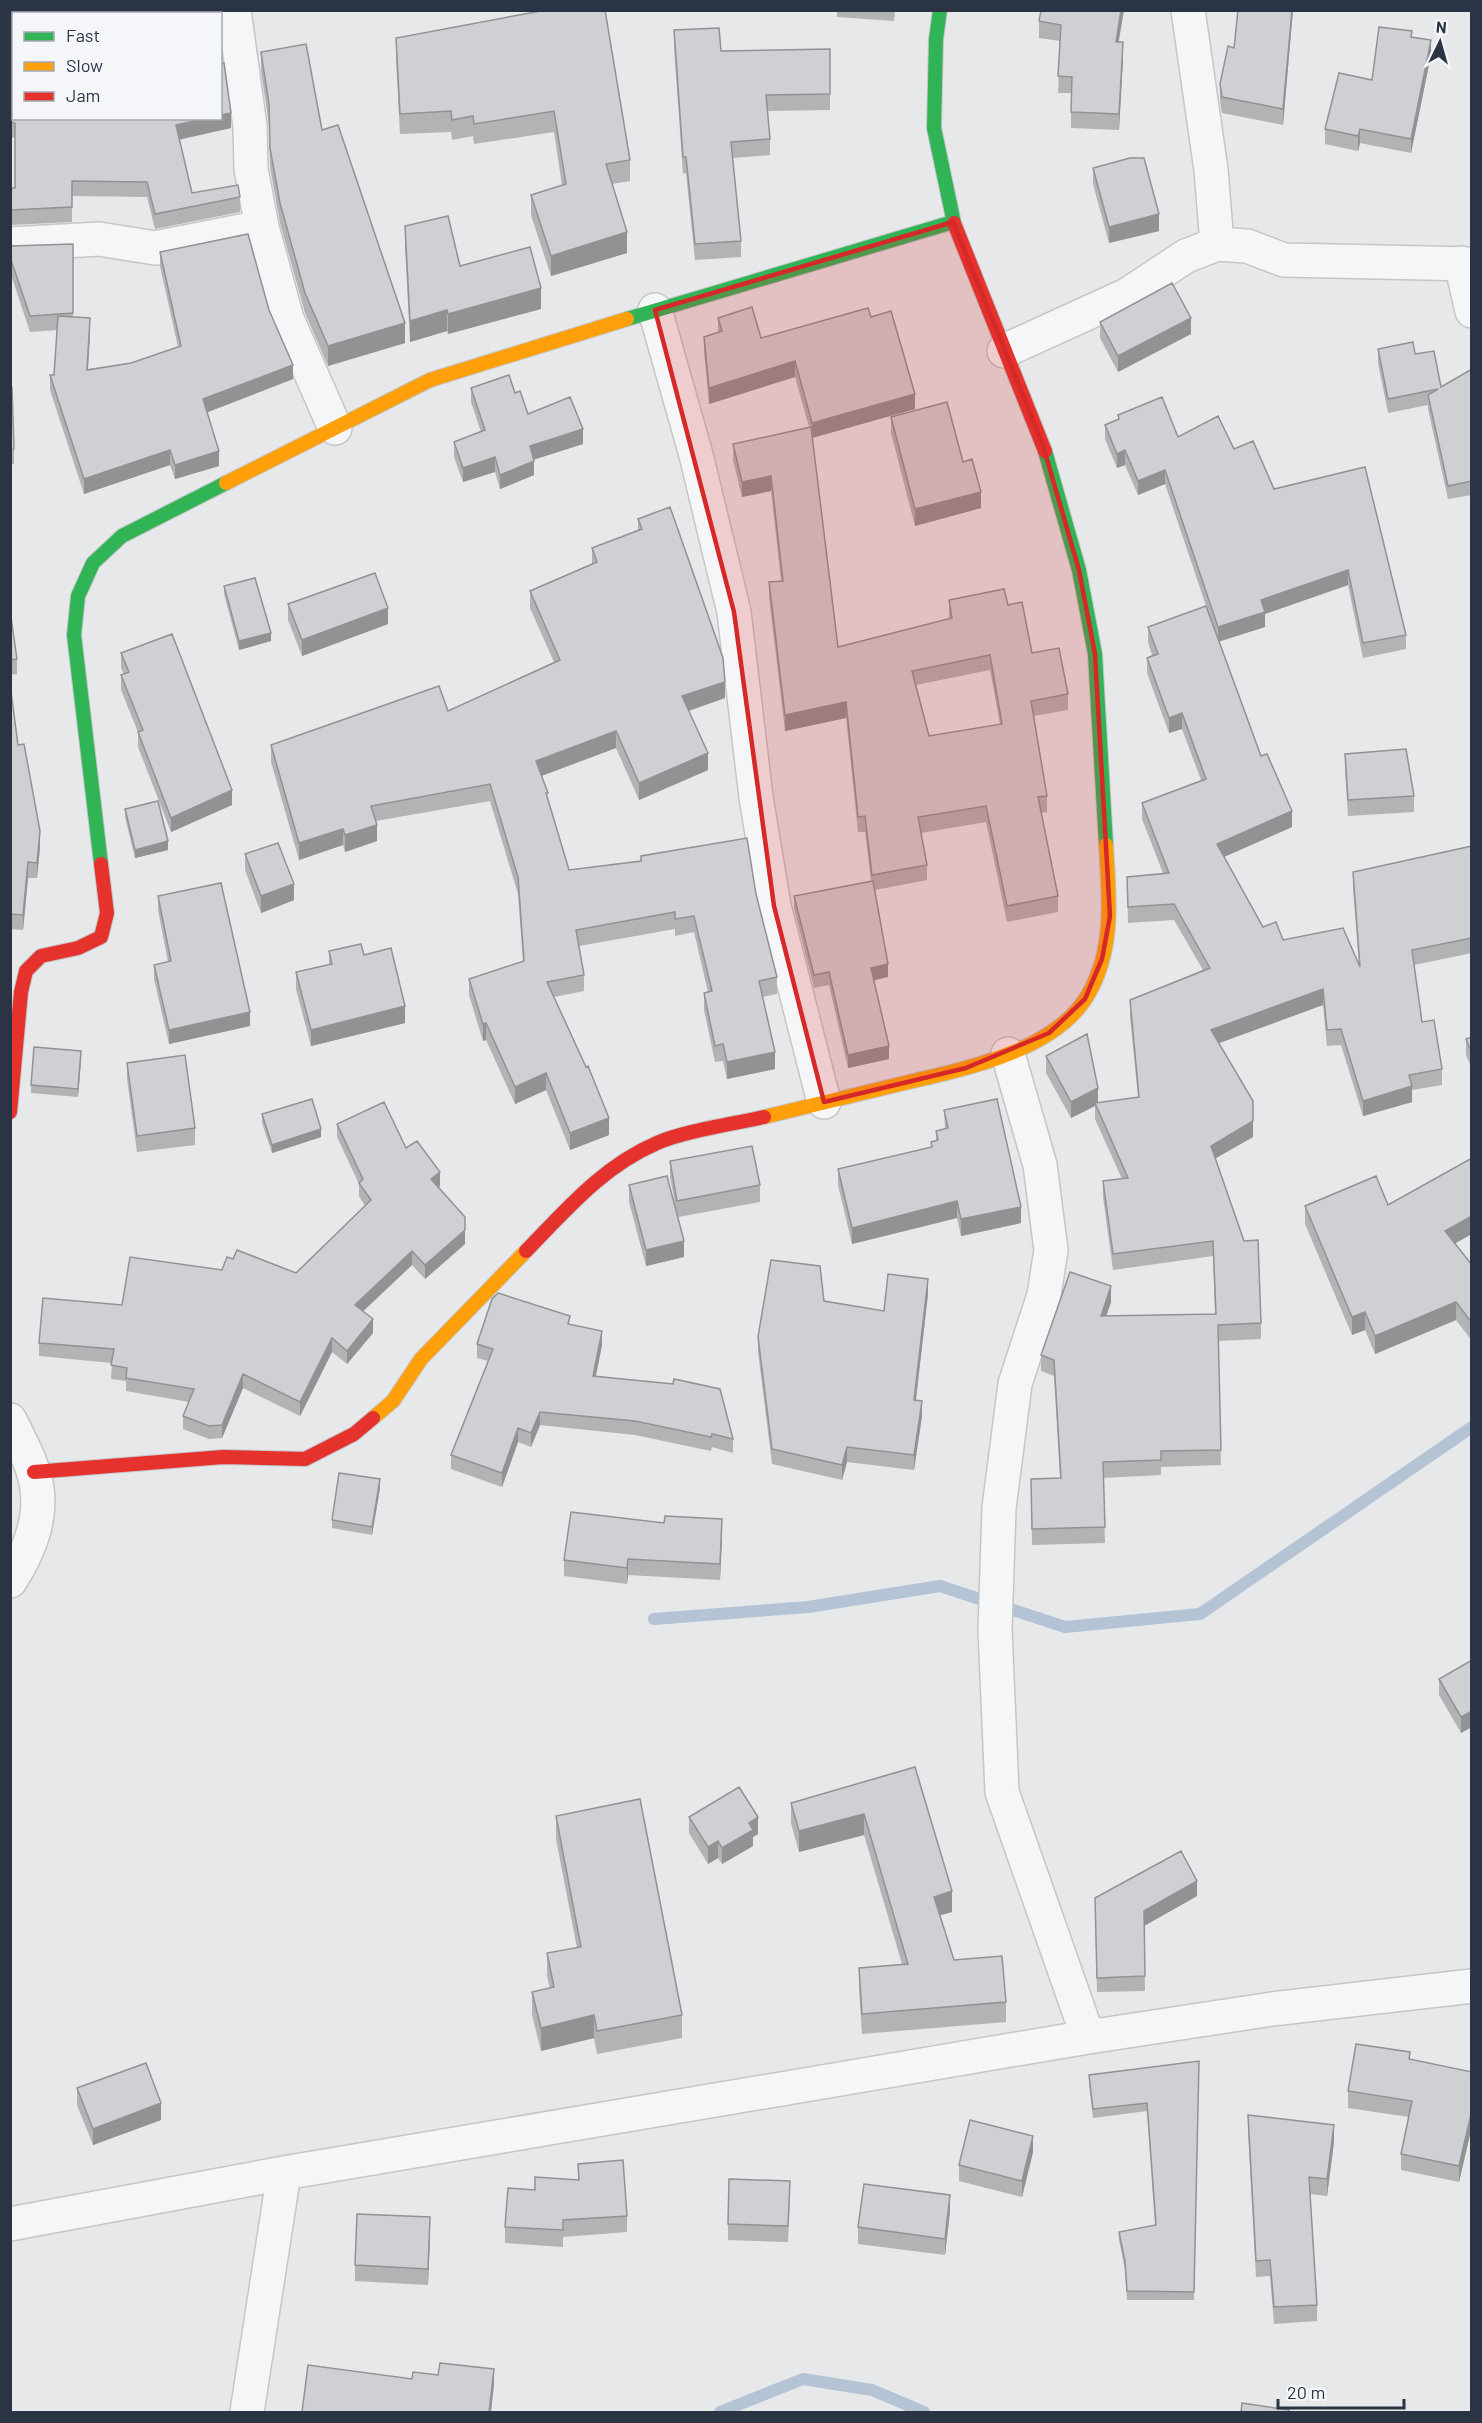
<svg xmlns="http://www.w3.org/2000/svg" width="1482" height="2423" viewBox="0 0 1482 2423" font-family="Barlow,sans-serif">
	<rect width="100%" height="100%" fill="#e6e8ea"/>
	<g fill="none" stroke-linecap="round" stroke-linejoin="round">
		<path stroke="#b4c4d5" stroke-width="12" d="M654,1619L808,1607L940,1586L1065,1627L1200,1614L1472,1427
			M720,2412L803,2379L872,2390L924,2412"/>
		<defs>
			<path id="street" d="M234,10L250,126L251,169L262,227L287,319L335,428
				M1188,10L1211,170L1217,244
				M10,244L99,239L155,248L262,227
				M1461,263L1472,311
				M655,310L696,455L734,612L756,797L774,906L824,1102
				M1004,351L1127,295L1186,256L1217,244L1247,246L1284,260L1472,264
				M1008,1054L1040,1165L1051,1250L1044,1295L1015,1384L999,1508L995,1630L1002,1792L1088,2037
				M10,1420C18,1437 28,1454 33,1471C46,1510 31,1549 10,1581
				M10,2224L284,2173L1088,2037L1272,2009L1472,1986
				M247,2412L284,2173"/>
			<path id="fast" d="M940,10L936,39L934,128L954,223
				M627,319L953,222
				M1045,451L1079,570L1095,654L1106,845
				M101,864L74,635L78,596L93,563L122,536L226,483"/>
			<path id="slow" d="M226,483L430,380L627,319
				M764,1117C806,1107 847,1097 888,1087C952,1071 1055,1055 1089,993C1115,947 1109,895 1106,845
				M373,1418L393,1401L421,1359L526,1251"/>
			<path id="jam" d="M954,223L1045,451
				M10,1112L21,992L26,971L41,956L78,948L101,937L107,913L101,864
				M526,1251C566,1210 603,1166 657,1143C684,1131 733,1124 764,1117
				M34,1472L223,1457L305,1459L354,1434L373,1418"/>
		</defs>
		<use href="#street" stroke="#c4c6c8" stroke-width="36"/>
		<use href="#fast" stroke="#c4c6c8" stroke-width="16"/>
		<use href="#slow" stroke="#c4c6c8" stroke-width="16"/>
		<use href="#jam" stroke="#c4c6c8" stroke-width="16"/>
		<use href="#street" stroke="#f5f6f7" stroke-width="33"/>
		<use href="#fast" stroke="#30b455" stroke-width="14"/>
		<use href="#slow" stroke="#ff9f0a" stroke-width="14"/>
		<use href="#jam" stroke="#e5322d" stroke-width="14"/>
	</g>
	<path fill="#b1b3b5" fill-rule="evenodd" d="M546,10L630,160V181L612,184L627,253L551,276L531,215V195L562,185L554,132L474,144L473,136L452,140L451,132L400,134L396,59V38Z
		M837,10H895L894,21L837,17Z
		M1041,10L1119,42L1123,58L1119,130L1071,128V93H1058L1060,41L1039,38V21Z
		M1238,10H1293L1283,125L1222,113L1220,100V84L1234,48Z
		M674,30L721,51L830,49V110L767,111L770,139V155L733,158L741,241V257L695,260L686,173L683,174L674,47Z
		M1412,37L1431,55L1411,153L1360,143L1358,151L1325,144V129Z
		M261,52L405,343L328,366L305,313L280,223L270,167L269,124L261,71Z
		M10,83L231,128L179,140L192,193L240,197V212L155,229L147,197L72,196V222L10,225V188H15V138L10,137Z
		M1093,168L1159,231L1109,243L1093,184Z
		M405,226L460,266L541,309L448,334L447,331L410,342L405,247Z
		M73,244V317L90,333L88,369L131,363L178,347L160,266V252L269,310L293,379L207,412L219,466L175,479L170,465L84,494L50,390V375H54L57,330L30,332L10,272V246Z
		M871,317L915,409L812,438L838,647L949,619V600L1008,605L1032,653L1068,694V710L1034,716L1047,796V812L1041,813L1058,896V912L1007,922L986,822L921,833L927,865V880L875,890L888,977L874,980L889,1059L848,1068L829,985L814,988L794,909V896L871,881L865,832H858L846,718L785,731L769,598V582L781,581L771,491L742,497L733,460V444L809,427L795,377L709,404L704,352V337L718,332V318L761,338ZM990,670L1000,724L929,736L916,685Z
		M1100,322L1191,334L1118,372L1100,338Z
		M1378,349L1415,354L1441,387L1472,369V495L1448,499L1428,409V405L1388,413L1378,363Z
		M10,388L14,449V464L10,465Z
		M471,388L515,393L528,414L583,444L533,459L534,475L500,489L495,472L463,482L454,457V442L481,432L471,402Z
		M1118,415L1178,437L1234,449L1274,489L1406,635V649L1363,658L1348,585L1265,614V627L1219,641L1261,756L1292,827L1224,857L1263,927L1283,940L1359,964L1353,888V872L1472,846V953L1414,965L1422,1022L1442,1069V1085L1412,1090V1102L1363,1116L1341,1045L1327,1046L1323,1005L1219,1043L1253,1137L1215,1158L1261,1323V1339L1218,1341L1221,1465L1161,1467V1475L1103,1478L1105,1543L1032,1545L1031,1479L1060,1478L1054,1376L1041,1371V1355L1111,1302L1106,1316L1215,1314L1213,1256L1113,1270L1103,1197V1181L1122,1179L1095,1119V1106L1071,1118L1046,1073V1056L1098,1103L1138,1097L1130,1016V1000L1203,970L1174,920L1128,923L1127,877L1163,873L1142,819V803L1201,780L1182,729L1169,733L1147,673V658L1152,655L1148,642V627L1206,606L1165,484L1138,495L1125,465L1117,468L1105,439V425L1118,419Z
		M891,417L963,462L981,508L915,526L891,433Z
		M638,519L725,698L689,711L708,770L639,800L616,748L541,776L548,801L569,870L641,861V856L756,894L777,977V994L762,997L775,1069L727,1079L723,1061L715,1062L704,1010V993L708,992L694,932L675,936V929L579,946L584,975V991L554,997L609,1135L570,1150L546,1090L515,1104L486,1040L483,1041L469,995V979L523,962L518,894L490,801L376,821L377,841L345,852L343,845L299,860L271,762V745L448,711L554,662L530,608V591L592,564V548L638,531Z
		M224,586L271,641L239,650L224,594Z
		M288,604L388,624L302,656L288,620Z
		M10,610L17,659V674L10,675Z
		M121,653L232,805L171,832L138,747V732L121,690V675L124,674L121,668Z
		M10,684L18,745L40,847L37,878H28L23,930L10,929Z
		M1345,754L1414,796V812L1348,816L1345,770Z
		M125,809L168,850L135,858L125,817Z
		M245,854L294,900L261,913L245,870Z
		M158,896L250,1026L169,1044L154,979V965L168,962L158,910Z
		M329,951L364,955L405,1023L311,1046L296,989V972L329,964Z
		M1472,1037V1069L1466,1055V1039Z
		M81,1059L78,1097L31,1093V1085Z
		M127,1063L195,1128V1145L137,1152L127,1079Z
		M944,1110L1021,1223L961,1236L957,1218L852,1244L838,1185V1169L931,1147V1142L936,1140V1131L945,1129Z
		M262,1114L321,1137L272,1153L262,1123Z
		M337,1124L406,1148L440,1186L438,1187L465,1244L425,1279L412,1265L363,1311L373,1333L347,1364L332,1352L300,1416L243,1388L222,1438L209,1439L183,1429V1416L189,1402L126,1391V1381L111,1379L112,1363L39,1356V1343L122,1305L222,1270L233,1259L296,1273L365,1206L359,1196V1184L337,1137Z
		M1472,1158V1234L1455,1243L1472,1265V1341L1456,1320L1375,1354L1365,1330L1352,1335L1305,1224V1206L1388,1205Z
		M670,1161L760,1185V1202L678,1217L684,1257L646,1266L629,1202V1185L677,1214L670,1177Z
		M928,1294L916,1400L922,1416L914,1470L847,1462L842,1480L772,1464L758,1352V1337L824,1301L884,1311Z
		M570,1325L602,1345L596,1376L733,1439V1453L712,1447L711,1451L635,1435L540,1425L531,1447L518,1442L502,1487L451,1469V1455L488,1361L477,1358V1344Z
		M380,1488L372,1535L332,1528V1520Z
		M722,1535L720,1580L628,1575L627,1584L564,1576V1560Z
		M1472,1660L1461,1733L1439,1695V1679Z
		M915,1767L952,1912L940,1915L954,1960L1006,2002V2022L862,2034L859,1989V1968L902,1964L864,1835L799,1852L791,1823V1803Z
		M556,1816L682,2015V2038L597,2054L594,2038L541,2051L532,2015V1992L550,1988L547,1976V1953L577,1948L556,1839Z
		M689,1817L758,1834L753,1837V1846L722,1864L718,1858L708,1864L689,1833Z
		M1197,1896L1144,1926L1145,1991L1097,1992L1095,1912Z
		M1410,2059L1472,2072V2126L1459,2182L1401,2170V2154L1409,2117L1348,2108V2091Z
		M1199,2061L1194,2300H1127L1125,2270L1119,2240V2232L1155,2225L1147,2111L1093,2118L1089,2084V2075Z
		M77,2088L161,2120L93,2145L77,2105Z
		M1248,2115L1334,2142L1327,2196L1310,2194L1317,2305V2321L1274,2324L1270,2276L1256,2277L1248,2131Z
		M1033,2152L1022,2197L959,2181V2165Z
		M578,2164L627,2216V2232L563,2237V2247L505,2243V2227L535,2190L578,2180Z
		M790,2197L788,2242L728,2240V2224Z
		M950,2211L945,2255L858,2244V2227Z
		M430,2234L428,2285L355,2281V2265Z"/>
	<path fill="#909294" d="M1121,10H1124L1116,58V42Z
		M1292,10H1293L1283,125V109Z
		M1431,40V55L1411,153V139Z
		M1123,42V58L1119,130V114Z
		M231,113V128L176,140V125L207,118H220V115Z
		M1360,129V143L1358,151V136Z
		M1159,214V231L1109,243V227Z
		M627,232V253L551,276V256Z
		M541,288V309L448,334V314Z
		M447,310V331L410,342V321Z
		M90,318V333L87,384V370Z
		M1191,318V334L1118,372V356Z
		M405,323V343L328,366V346Z
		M795,361V377L709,404V388Z
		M293,365V379L203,414V399Z
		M915,394V409L812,438V423Z
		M583,429V444L530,461V446Z
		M170,450V465L84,494V479Z
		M1125,450V465L1117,468V454Z
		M219,451V466L175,479V465Z
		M495,457V472L463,482V468Z
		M534,461V475L500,489V475Z
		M1165,470V484L1138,495V481Z
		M771,476V491L742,497V482Z
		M981,492V508L915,526V509Z
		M1348,570V585L1265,614V627L1218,642V627L1261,600Z
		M388,608V624L302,656V640Z
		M271,633V641L239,650V641Z
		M725,682V698L682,713V696Z
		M846,702V718L785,731V715Z
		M1182,713V729L1169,733V718Z
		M616,731V748L536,778V761Z
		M708,753V770L639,800V783Z
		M232,790V805L171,832V818Z
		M1292,811V827L1217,860V844Z
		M377,825V841L345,852V835Z
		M343,829V845L299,860V843Z
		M40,831V847L37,878V863Z
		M168,841V850L135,858V850Z
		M28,862V878L23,930V915Z
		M294,884V900L261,913V896Z
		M888,964V977L871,981V968Z
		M1323,989V1005L1211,1046V1030Z
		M405,1006V1023L311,1046V1030Z
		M250,1012V1026L169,1044V1030Z
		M486,1023V1040L483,1041V1024Z
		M889,1046V1059L848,1068V1055Z
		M81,1051V1059L78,1097V1089Z
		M775,1052V1069L727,1079V1062Z
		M546,1073V1090L515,1104V1087Z
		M1412,1086V1102L1363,1116V1101Z
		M1098,1088V1104L1095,1103V1106L1071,1118V1102Z
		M609,1118V1135L570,1150V1133Z
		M1253,1121V1137L1211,1161V1146Z
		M321,1129V1137L272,1153V1145Z
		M440,1172V1186L431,1193V1179Z
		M957,1201V1218L852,1244V1228Z
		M1021,1207V1223L961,1236V1219Z
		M1472,1216V1234L1445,1249V1231Z
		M465,1230V1244L425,1279V1265Z
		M684,1241V1257L646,1266V1250Z
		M412,1251V1265L355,1319V1305Z
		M928,1279V1294L914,1415V1400Z
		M1111,1286V1302L1101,1332V1316Z
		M1456,1302V1320L1375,1354V1336Z
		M1365,1312V1330L1352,1335V1317Z
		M373,1319V1333L347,1364V1351Z
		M602,1331V1345L593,1389V1376Z
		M332,1338V1352L300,1416V1402Z
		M243,1374V1388L222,1438V1425Z
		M922,1401V1416L914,1470V1455Z
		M540,1412V1425L531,1447V1433Z
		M518,1428V1442L502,1487V1473Z
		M847,1447V1462L842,1480V1465Z
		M380,1479V1488L372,1535V1527Z
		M722,1519V1535L720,1580V1564Z
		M628,1559V1575L627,1584V1568Z
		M1472,1711V1727L1461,1733V1717Z
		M864,1814V1835L799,1852V1831Z
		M758,1817V1834L753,1837V1846L722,1864V1848L749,1823Z
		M718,1841V1858L708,1864V1847Z
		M1197,1881V1896L1144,1926V1911Z
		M952,1891V1912L934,1917V1897Z
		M594,2015V2038L541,2051V2028Z
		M161,2103V2120L93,2145V2129Z
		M1472,2110V2126L1459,2182V2166Z
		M1334,2125V2142L1327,2196V2179Z
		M1033,2136V2152L1022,2197V2181Z
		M950,2195V2211L945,2255V2239Z
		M430,2217V2234L428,2285V2269Z
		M494,2369V2385L491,2412H489Z"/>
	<path fill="#ced0d3" stroke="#909294" stroke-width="1.5" fill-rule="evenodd" d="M546,10H605L630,160L606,164L627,232L551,256L531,195L566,184L554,111L474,124L473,116L452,120L451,111L400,114L396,38Z
		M1041,10H1121L1116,42H1123L1119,114L1071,112L1072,77L1058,76L1061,25L1039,21Z
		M1238,10H1292L1283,109L1222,97L1220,84L1228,46L1234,48Z
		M1379,27L1412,31L1411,37L1431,40L1411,139L1360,129L1358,136L1325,129L1339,73L1372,80Z
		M719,28L721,51L830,49V94L766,95L770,139L731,142L741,241L695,244L686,157H683L674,30Z
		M306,44L322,130L338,125L405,323L328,346L305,293L280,203L270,148L269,104L261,52Z
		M220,63H224L231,113L220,115Z
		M10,83H14V118H207L176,125L192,193L238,185L240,197L155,214L147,182L72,181V207L10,210V188H15V123L10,122Z
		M1130,158H1144L1159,214L1109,227L1093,168Z
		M448,216L460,266L530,247L541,288L448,314L447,310L410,321L405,226Z
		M248,234L269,310L293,365L203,399L219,451L175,465L170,450L84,479L50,375H54L58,316L90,318L87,370L131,363L181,346L160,252Z
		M73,244V313L30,316L10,257V246Z
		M1172,283L1191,318L1118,356L1100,322Z
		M752,307L761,338L868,308L871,317L891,311L915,394L812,423L795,361L709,388L704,337L722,331L718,318Z
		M1413,342L1415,354L1434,351L1441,387L1472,369V481L1448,486L1428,395L1438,389L1388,399L1378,349Z
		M509,375L515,393L520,391L528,414L570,397L583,429L530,446L534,461L500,475L495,457L463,468L454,442L485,430L471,388Z
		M10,388H12L14,449L10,450Z
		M1162,397L1178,437L1218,416L1234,449L1253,441L1274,489L1365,467L1406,635L1363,643L1348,570L1261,600L1265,612L1218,627L1165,470L1138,481L1125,450L1117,454L1105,425L1119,419L1118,415Z
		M947,402L963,462L972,459L981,492L915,509L891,417Z
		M811,427L838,647L952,618L949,600L1004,589L1008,605L1022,602L1032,653L1059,648L1068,694L1031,701L1047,796L1038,797L1058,896L1007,906L986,806L918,817L927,865L872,875L865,816L858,817L846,702L785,715L769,582L783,581L771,476L742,482L733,444ZM990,655L1002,724L929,736L912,671Z
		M670,507L723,658L725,682L682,696L708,753L639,783L616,731L536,761L548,793H546L569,870L641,861V856L747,838L756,894L777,977L759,981L775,1052L727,1062L723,1044L715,1046L704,993L712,991L694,916L675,919V912L576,930L584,975L547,982L586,1067L588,1066L609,1118L570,1133L546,1073L515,1087L486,1023L483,1024L469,979L524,961L518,877L490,784L371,806L377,825L345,835L343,829L299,843L271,745L439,686L448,711L560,660L530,591L597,562L592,548L642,529L638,519Z
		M375,573L388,608L302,640L288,604Z
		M255,578L271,633L239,641L224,586Z
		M1206,606L1261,756L1267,754L1292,811L1217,844L1263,927L1276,922L1283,940L1343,928L1360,967L1353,872L1472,846V938L1412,950L1422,1022L1434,1020L1442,1069L1409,1075L1412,1086L1363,1101L1341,1029L1327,1030L1323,989L1211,1030L1253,1101V1121L1211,1146L1244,1241L1258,1240L1261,1323L1218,1325L1221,1450L1161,1451V1460L1103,1462L1105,1527L1032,1529L1031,1479L1061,1478L1054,1360L1041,1355L1070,1272L1111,1286L1101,1316L1216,1314L1213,1241L1113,1254L1103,1181L1128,1178L1095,1103L1139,1097L1130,1000L1210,968L1174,904L1128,907L1127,877L1169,873L1142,803L1206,779L1182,713L1169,718L1147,658L1158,654L1148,627Z
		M10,610L17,659L10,660Z
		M172,634L232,790L171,818L138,732L143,730L121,675L129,672L121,653Z
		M10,684L18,745L24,744L40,831L37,863L28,862L23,915L10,914Z
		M1406,749L1414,796L1348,800L1345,754Z
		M158,801L168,841L135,850L125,809Z
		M278,843L294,884L261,896L245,854Z
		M873,881L888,964L871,968L889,1046L848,1055L829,972L814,975L794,896Z
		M221,883L250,1012L169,1030L154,965L171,961L158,896Z
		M361,944L364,955L391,948L405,1006L311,1030L296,972L332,964L329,951Z
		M1087,1034L1098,1088L1071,1102L1046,1056Z
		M1472,1037V1053L1466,1039Z
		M34,1047L81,1051L78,1089L31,1085Z
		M185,1055L195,1128L137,1136L127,1063Z
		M312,1099L321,1129L272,1145L262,1114Z
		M997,1099L1021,1207L961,1219L957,1201L852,1228L838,1169L932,1147L931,1142L938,1140L936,1131L948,1128L944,1110Z
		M384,1102L406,1148L417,1141L440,1172L431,1179L465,1217V1230L425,1265L412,1251L355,1305L373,1319L347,1351L332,1338L300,1402L243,1374L222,1425L209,1426L183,1416L194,1389L126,1378L127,1368L111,1365L114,1349L39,1343L43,1298L122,1305L130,1257L222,1270L227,1257L233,1259L237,1250L296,1273L371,1200L359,1183L363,1179L337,1124Z
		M752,1146L760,1185L677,1201L670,1161Z
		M1472,1158V1216L1445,1231L1472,1265V1323L1456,1302L1375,1336L1365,1312L1352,1317L1305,1206L1376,1176L1388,1205Z
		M667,1176L684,1241L646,1250L629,1185Z
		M771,1260L820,1266L824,1301L884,1311L888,1274L928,1279L914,1400L922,1401L914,1455L847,1447L842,1465L772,1449L758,1337Z
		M498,1293L570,1316L568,1324L602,1331L593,1376L673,1384L674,1379L720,1389L733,1439L712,1434L711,1437L635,1421L540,1412L531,1433L518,1428L502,1473L451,1455L493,1349L477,1344L492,1299Z
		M339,1473L380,1479L372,1527L332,1520Z
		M571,1512L664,1523L665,1516L722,1519L720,1564L628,1559L627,1568L564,1560Z
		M1472,1660V1711L1461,1717L1439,1679Z
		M915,1767L952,1891L934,1897L954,1960L1002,1956L1006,2002L862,2014L859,1968L908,1964L864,1814L799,1831L791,1803Z
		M739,1787L758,1817L749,1823L753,1830L722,1848L718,1841L708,1847L689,1817Z
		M640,1799L682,2015L597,2031L594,2015L541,2028L532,1992L554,1987L547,1953L581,1947L556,1816Z
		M1181,1851L1197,1881L1144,1911L1145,1976L1097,1978L1095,1898Z
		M1356,2044L1410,2052L1409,2059L1472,2072V2110L1459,2166L1401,2154L1412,2101L1348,2091Z
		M1199,2061L1194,2292L1127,2291L1125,2261L1119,2232L1156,2225L1147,2103L1093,2109L1089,2075Z
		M146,2063L161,2103L93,2129L77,2088Z
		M1248,2115L1334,2125L1327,2179L1309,2177L1317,2305L1274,2307L1270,2260L1256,2261Z
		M970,2120L1033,2136L1022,2181L959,2165Z
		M623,2160L627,2216L563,2220V2230L505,2227L508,2188L535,2190V2177L579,2180L578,2164Z
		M729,2179L790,2181L788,2226L728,2224Z
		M864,2184L950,2195L945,2239L858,2227Z
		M357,2214L430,2217L428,2269L355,2265Z
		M440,2363L494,2369L489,2412H302L308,2365L412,2379L413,2372L438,2375Z
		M1242,2403L1289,2410L1288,2412H1241Z"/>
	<path fill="#d62828" fill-opacity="0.2" stroke="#d62828" stroke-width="4.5" stroke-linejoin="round" d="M953,222L1042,442L1079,570L1095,654L1110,916L1102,959L1085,999L1049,1033L966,1068L824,1102L774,906L734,612L655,310Z"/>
	<rect width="1482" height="2423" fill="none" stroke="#2b3445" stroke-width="24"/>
	<rect x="12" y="12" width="210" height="108" fill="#f4f6f9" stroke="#a4a8b1" stroke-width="1.5"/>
	<rect x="24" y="32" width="30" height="9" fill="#30b455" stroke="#a4a8b1" stroke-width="1.5"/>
	<text x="66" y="42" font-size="18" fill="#2b3445">Fast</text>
	<rect x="24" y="62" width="30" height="9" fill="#ff9f0a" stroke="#a4a8b1" stroke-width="1.5"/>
	<text x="66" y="72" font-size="18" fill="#2b3445">Slow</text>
	<rect x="24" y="92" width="30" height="9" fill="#e5322d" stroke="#a4a8b1" stroke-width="1.5"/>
	<text x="66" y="102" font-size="18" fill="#2b3445">Jam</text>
	<g transform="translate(1440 42) rotate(5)" stroke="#f4f6f9" stroke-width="4.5" paint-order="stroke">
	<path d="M0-4.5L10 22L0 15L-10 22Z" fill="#2b3445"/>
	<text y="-9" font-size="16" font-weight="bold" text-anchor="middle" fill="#2b3445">N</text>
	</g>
	<path d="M1278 2399v9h126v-9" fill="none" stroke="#2b3445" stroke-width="3"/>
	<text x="1287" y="2399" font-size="18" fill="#2b3445" stroke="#f4f6f9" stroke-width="4.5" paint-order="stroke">20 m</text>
</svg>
